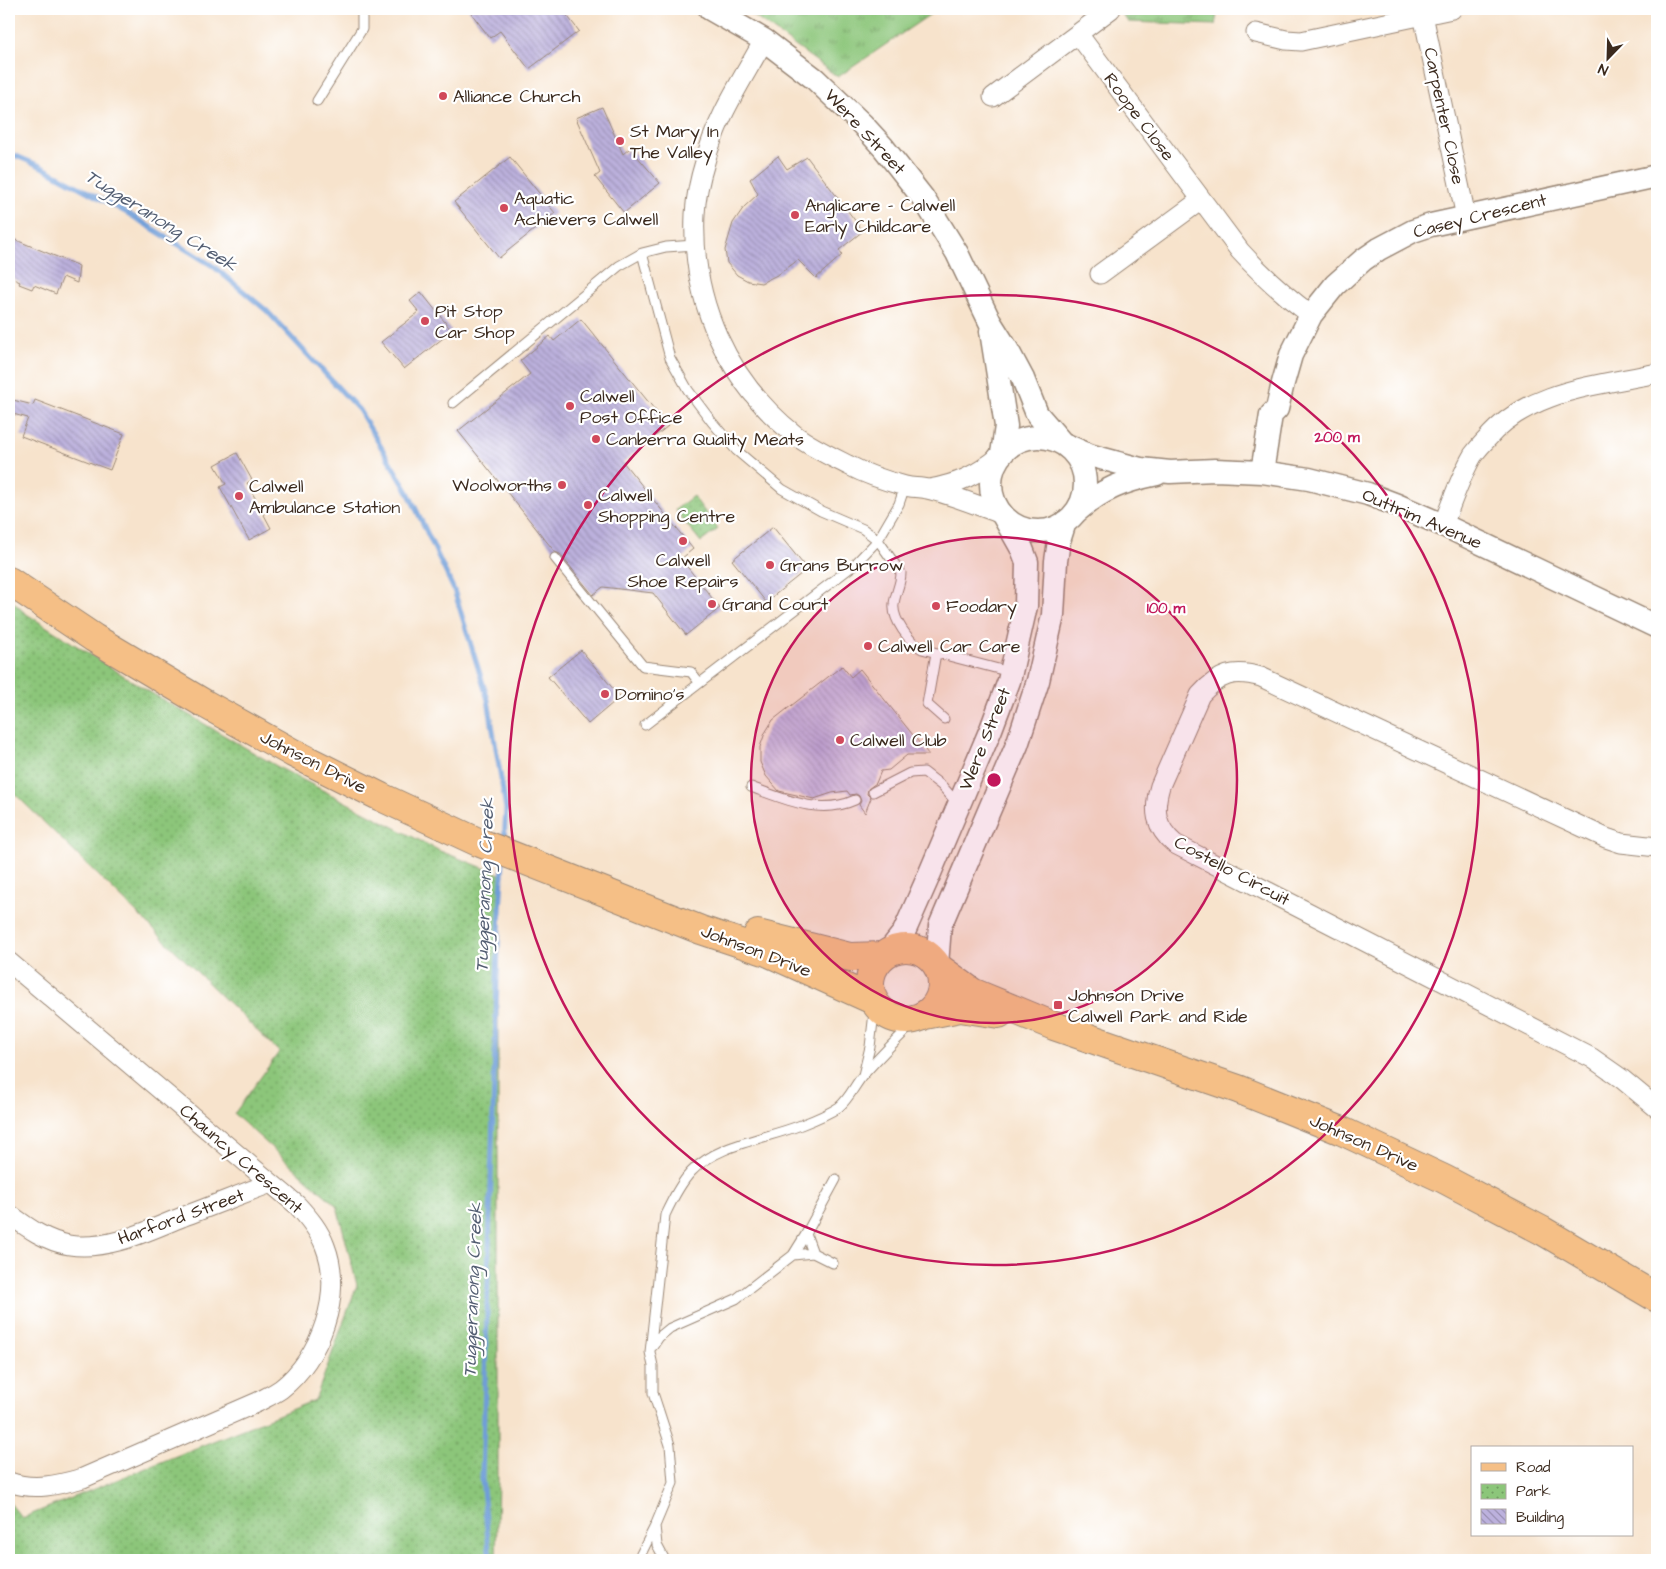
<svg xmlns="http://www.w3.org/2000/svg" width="1666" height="1569" viewBox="0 0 1666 1569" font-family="'Architects Daughter',sans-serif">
	<defs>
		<pattern id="grass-tufts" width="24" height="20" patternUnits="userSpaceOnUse" patternTransform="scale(1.25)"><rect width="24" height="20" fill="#8cc67a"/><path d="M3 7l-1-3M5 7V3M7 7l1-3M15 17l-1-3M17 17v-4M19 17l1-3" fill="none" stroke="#74a163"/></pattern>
		<pattern id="park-dots" width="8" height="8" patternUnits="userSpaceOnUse" patternTransform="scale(1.25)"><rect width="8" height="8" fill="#8cc67a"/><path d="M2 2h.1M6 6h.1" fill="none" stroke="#74a163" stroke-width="1.8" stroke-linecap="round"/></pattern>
		<pattern id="building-back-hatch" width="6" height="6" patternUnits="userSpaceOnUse" patternTransform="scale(1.25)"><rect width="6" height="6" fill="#bcb1dd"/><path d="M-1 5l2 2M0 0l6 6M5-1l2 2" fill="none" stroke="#9a90b3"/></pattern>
	</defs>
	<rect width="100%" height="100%" fill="#fff"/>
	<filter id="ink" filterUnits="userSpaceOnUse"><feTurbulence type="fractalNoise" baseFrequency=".02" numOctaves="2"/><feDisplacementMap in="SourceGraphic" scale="10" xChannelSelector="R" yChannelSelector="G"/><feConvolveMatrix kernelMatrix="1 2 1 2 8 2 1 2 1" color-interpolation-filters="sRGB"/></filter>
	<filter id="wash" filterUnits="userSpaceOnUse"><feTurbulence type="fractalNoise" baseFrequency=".0096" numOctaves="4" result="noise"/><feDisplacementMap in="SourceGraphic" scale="20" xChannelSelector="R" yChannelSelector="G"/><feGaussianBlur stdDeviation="1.12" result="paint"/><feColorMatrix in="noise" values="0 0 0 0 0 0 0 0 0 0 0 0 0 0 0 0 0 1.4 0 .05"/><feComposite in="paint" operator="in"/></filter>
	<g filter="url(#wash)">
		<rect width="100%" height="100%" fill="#f7e3cc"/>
		<path fill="url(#grass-tufts)" stroke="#64784c" d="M744,9H938L838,77Z
			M1118,9H1218L1215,25L1128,22Z"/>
		<path fill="url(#park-dots)" stroke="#64784c" d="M693,496L718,529L701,542L675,510Z
			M9,598L25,613L148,691L280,768L440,851L502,875L498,947V1481L496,1560H9V1502L22,1518L315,1400L357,1285L337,1206L234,1114L279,1052L9,788Z"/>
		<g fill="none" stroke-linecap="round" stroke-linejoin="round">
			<path stroke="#709ed8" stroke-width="5" d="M9,153L38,165L129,214L213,266L267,311L359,410L408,492L454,590L488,700L506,809L504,842
				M490,1560L482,1479L498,947L503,861"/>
		</g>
		<g id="blocks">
			<path fill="url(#building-back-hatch)" d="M468,9H562L579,31L529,69L500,31L490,38Z
				M602,107L623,154L630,148L660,183L624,213L595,177L600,173L576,118Z
				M778,156L787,169L807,157L863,231L839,250L842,255L816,278L798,260L779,274L761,283L748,281L737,275L727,263L725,250L733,223L744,207L758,194L750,179Z
				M510,157L555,213L499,258L454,202Z
				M16,240L79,266L77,283L63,277L56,294L34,285L32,289L19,284L20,282L9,277V242L14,244Z
				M421,292L452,331L404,369L381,342L419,312L410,301Z
				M581,319L668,426L623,462L693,549L681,559L720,608L686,635L653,593L603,587L593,595L560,554L555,552L458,431L530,374L520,361L550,336L554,341Z
				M9,399L33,405L35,400L124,434L110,470L21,436L28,418L9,413Z
				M237,453L252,480L247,483L271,528L249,540L220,487L226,484L215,465Z
				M773,527L807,569L766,602L732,560Z
				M581,650L620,697L588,724L548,677Z
				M842,666L851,677L860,669L929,755H907L889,770L881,771L876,783L868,789L867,794L871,798L865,813L859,805L861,801L859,796L856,794L850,795L847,791L832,793L814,799L779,791L766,776L760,762V747L765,733L773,720Z"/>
		</g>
	</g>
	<g filter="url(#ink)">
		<use href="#blocks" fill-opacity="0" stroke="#998675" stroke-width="1"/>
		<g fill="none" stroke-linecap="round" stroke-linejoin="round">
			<defs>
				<path id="service" d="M317,101L362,29V9
					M642,253L670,358L688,390L712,422L736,450L782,489L821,511L863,529L878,540L901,573C901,584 895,594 894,604C892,619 909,642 922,649L1010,672
					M453,403L619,266L642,253L666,247L695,245
					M555,558L643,666L691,672L699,682
					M936,653L927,704L944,719
					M645,725L854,565L878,540L899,504L905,486
					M751,787C784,799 820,816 855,800
					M873,792L910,773L924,772L942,786L958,804
					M863,1075L870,1047L875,1004
					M793,1255L806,1234
					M833,1263L813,1253L806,1234L836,1179
					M653,1346L659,1337L670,1328L736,1299L793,1255L813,1253
					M655,1526L657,1545L665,1560
					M638,1560L655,1526L673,1483L670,1445L653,1393V1366L650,1352L665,1215C672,1200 680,1184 691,1172C717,1144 766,1139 801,1125C814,1120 827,1115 839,1107C850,1098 855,1084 864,1074C882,1054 901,1035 920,1017"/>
				<path id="minor" d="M1423,15L1466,217
					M1256,33L1286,40L1301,41L1452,9
					M1078,34L1240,251C1262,275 1285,296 1311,315
					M764,40C743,79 716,118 705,162C700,178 696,197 695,214C691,301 727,381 795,435C809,446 832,457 848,465C865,474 886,481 905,486C912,488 920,487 927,489C950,494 979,506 1002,514
					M993,97L1111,9
					M1100,274L1201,200
					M929,489C958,484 977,475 1000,456
					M1443,525C1452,502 1460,477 1473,455C1477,450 1481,445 1486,440C1528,390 1596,386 1657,373
					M1657,847L1621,843L1606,838L1261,677C1234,669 1219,674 1200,695L1160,786C1153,810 1155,827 1175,844L1592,1058L1622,1079L1657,1108
					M9,962L297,1205C309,1218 319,1230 325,1246C344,1294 320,1359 281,1389C274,1394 265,1398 258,1402L83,1478C58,1485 34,1491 9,1482
					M9,1214C28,1228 46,1241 69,1245C108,1251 147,1231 182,1217C212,1206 241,1194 271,1183"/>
				<path id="tertiary" d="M710,9L764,40L815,79L862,124L883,147L923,198L957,253L990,322L1007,349L1023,379L1037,414L1062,443
					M991,331L1006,426L1002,454
					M991 484a47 47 0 1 1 94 0a47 47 0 1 1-94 0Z
					M1064,444L1089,455L1141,469L1170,472L1215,470L1262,472L1309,479L1368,494L1397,505L1443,525L1657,627
					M1262,472L1271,415L1277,409L1283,383L1291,355L1311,315L1335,285L1363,260L1379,249L1413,231L1431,225L1657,176
					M1076,512C1102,489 1124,481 1157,474
					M889,951L904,932L927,880L991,729L1009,681L1026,606L1027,562L1022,549L1004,517
					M937,965L940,926L1017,745L1038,681L1053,615L1056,561L1059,541L1065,522"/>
				<path id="primary" d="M9,581L94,638L205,704L293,753L381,797L478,842L701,930L767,952L873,1000
					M758,934L850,957L881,956
					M870 984a36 36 0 1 1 72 0a36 36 0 1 1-72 0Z
					M939,968L972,992L1054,1026L1238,1089L1342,1131L1444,1179L1543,1231L1657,1298
					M925,1015L960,1008L999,1014"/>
			</defs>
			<use href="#service" stroke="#998675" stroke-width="11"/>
			<use href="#minor" stroke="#998675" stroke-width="21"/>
			<use href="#tertiary" stroke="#998675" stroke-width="25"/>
			<use href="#primary" stroke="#998675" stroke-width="30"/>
			<use href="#service" stroke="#fff" stroke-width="9"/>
			<use href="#minor" stroke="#fff" stroke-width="19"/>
			<use href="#tertiary" stroke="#fff" stroke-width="22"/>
			<use href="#primary" stroke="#f5bf86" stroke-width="28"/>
		</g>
	</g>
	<circle cx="994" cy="780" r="243" fill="#c2185b" fill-opacity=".12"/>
	<g fill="none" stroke="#c2185b" stroke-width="2.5">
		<circle cx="994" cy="780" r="243"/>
		<circle cx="994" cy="780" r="485"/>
	</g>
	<g fill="#d1495b" stroke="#fff" stroke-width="2">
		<circle cx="443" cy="96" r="5"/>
		<circle cx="620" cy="141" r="5"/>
		<circle cx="504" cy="208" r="5"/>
		<circle cx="795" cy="215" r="5"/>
		<circle cx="425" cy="321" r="5"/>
		<circle cx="570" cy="406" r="5"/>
		<circle cx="596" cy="439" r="5"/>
		<circle cx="562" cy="485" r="5"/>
		<circle cx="239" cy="496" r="5"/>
		<circle cx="588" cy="505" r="5"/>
		<circle cx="683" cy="541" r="5"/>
		<circle cx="770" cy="565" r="5"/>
		<circle cx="712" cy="604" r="5"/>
		<circle cx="936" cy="606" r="5"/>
		<circle cx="868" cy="646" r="5"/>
		<circle cx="605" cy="694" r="5"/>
		<circle cx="840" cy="740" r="5"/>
		<rect x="1053" y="1000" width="10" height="10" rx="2.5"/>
	</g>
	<g text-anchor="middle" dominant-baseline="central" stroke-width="4.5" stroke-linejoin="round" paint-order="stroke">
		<g font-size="18" fill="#3b2a1e" stroke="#fff" text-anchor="start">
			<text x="453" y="96">Alliance Church</text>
			<text x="630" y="131">St Mary In<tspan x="630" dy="21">The Valley</tspan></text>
			<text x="514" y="198">Aquatic<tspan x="514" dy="21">Achievers Calwell</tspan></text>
			<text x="805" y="205">Anglicare - Calwell<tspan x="805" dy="21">Early Childcare</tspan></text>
			<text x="435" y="311">Pit Stop<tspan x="435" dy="21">Car Shop</tspan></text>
			<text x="580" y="396">Calwell<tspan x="580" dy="21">Post Office</tspan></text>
			<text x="606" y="439">Canberra Quality Meats</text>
			<text x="552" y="485" text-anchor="end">Woolworths</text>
			<text x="249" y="486">Calwell<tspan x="249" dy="21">Ambulance Station</tspan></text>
			<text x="598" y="495">Calwell<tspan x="598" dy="21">Shopping Centre</tspan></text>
			<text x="683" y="560" text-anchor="middle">Calwell<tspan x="683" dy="21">Shoe Repairs</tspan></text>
			<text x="780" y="565">Grans Burrow</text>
			<text x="722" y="604">Grand Court</text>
			<text x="946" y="606">Foodary</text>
			<text x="878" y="646">Calwell Car Care</text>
			<text x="615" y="694">Domino's</text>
			<text x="850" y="740">Calwell Club</text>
			<text x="1068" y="995">Johnson Drive<tspan x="1068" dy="21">Calwell Park and Ride</tspan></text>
		</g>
		<g font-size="18" fill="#3b2a1e" stroke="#fff">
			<text transform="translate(1444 116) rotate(78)">Carpenter Close</text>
			<text transform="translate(1139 117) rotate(53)">Roope Close</text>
			<text transform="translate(865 132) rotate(47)">Were Street</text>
			<text transform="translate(1480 216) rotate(-14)">Casey Crescent</text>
			<text transform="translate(1422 519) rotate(23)">Outtrim Avenue</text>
			<text transform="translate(985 739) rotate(-68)">Were Street</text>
			<text transform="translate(313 762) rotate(27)">Johnson Drive</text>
			<text transform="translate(1232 871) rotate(28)">Costello Circuit</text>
			<text transform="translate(756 951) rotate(21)">Johnson Drive</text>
			<text transform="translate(1364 1143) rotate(24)">Johnson Drive</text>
			<text transform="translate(241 1159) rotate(41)">Chauncy Crescent</text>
			<text transform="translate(181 1217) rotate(-20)">Harford Street</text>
		</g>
		<g font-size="19" font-style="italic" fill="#535e72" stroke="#fff">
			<text transform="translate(161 221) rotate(32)">Tuggeranong Creek</text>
			<text transform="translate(485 885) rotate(-88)">Tuggeranong Creek</text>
			<text transform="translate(473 1290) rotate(-88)">Tuggeranong Creek</text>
		</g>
	</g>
	<circle cx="994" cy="780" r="8" fill="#c2185b" stroke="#fff" stroke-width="2.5"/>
	<g font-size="15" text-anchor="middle" font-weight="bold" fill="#c2185b" stroke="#fff" stroke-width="4.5" stroke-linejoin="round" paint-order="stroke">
		<text x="1337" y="442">200 m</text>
		<text x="1166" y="613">100 m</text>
	</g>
	<rect width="1666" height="1569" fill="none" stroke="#fff" stroke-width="30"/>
	<rect x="1471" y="1446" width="162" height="90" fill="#ffffff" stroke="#b1aaa5"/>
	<rect x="1481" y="1463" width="25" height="8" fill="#f5bf86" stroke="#b1aaa5"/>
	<text x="1516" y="1472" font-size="15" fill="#3b2a1e">Road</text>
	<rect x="1481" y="1484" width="25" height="15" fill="url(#park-dots)" stroke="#b1aaa5"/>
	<text x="1516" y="1496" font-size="15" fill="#3b2a1e">Park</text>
	<rect x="1481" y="1509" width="25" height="15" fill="url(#building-back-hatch)" stroke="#b1aaa5"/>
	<text x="1516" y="1522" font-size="15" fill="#3b2a1e">Building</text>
	<g transform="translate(1608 58) rotate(203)" stroke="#ffffff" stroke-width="4" paint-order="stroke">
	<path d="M0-4L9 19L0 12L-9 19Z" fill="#3b2a1e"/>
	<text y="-8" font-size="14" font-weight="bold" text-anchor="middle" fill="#3b2a1e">N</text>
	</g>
</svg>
